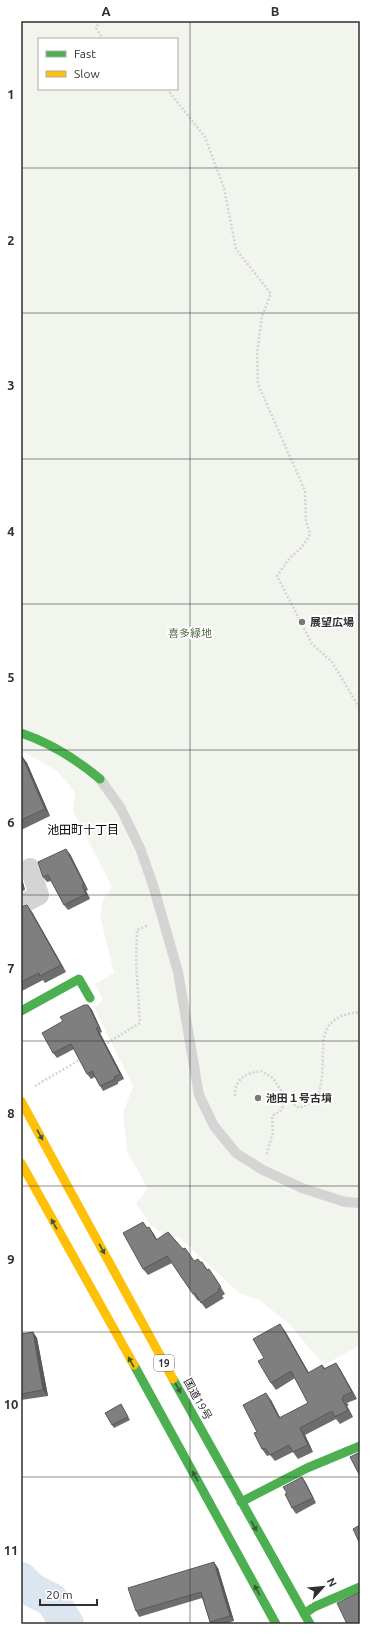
<svg xmlns="http://www.w3.org/2000/svg" width="381" height="1645" viewBox="0 0 381 1645" font-family="Ubuntu,'Noto Sans JP',sans-serif">
	<rect width="100%" height="100%" fill="#fff"/>
	<path fill="#f1f5ed" fill-rule="evenodd" d="M21,21H360V1345L324,1365L289,1324L260,1300L239,1293L179,1237L164,1236L150,1224L136,1203L148,1189L127,1151L123,1114L133,1086L94,1008L103,1000L95,984L114,973L100,916L103,900L112,887L73,811L75,792L57,771L26,753L21,754ZM39,39H177V89H39Z"/>
	<g fill="none" stroke-linecap="round" stroke-linejoin="round">
		<path stroke="#dbe6f0" stroke-width="34" d="M21,1579L32,1590L52,1600L67,1624"/>
		<path stroke="#d4d4d4" stroke-width="2.5" stroke-dasharray="2 2" stroke-linecap="butt" d="M100,21L96,28L103,39
			M167,89L205,137L224,188L236,249L271,294L262,316L257,353L258,384L305,491L306,522L310,533L309,537L301,548L289,559L277,576L312,644L332,662L360,709
			M104,1045L140,1023L136,962L137,930L149,925
			M35,1086L81,1059
			M235,1096C234,1079 246,1073 261,1071L273,1078L287,1100L280,1111L272,1116L273,1132L266,1156
			M287,1100L299,1108C304,1106 309,1104 313,1101C318,1098 319,1093 320,1088C329,1053 308,1017 360,1012"/>
		<path stroke="#d4d4d4" stroke-width="10" d="M100,779L120,807L140,848L153,885L178,972L199,1095L214,1126L236,1153L263,1170L302,1188L345,1202L360,1203"/>
		<path stroke="#d4d4d4" stroke-width="20" d="M21,905L39,895L30,868"/>
		<path stroke="#4caf50" stroke-width="9" d="M21,733C51,743 76,759 100,779
			M21,1011L79,979L90,998
			M134,1365L276,1624
			M173,1379L310,1624
			M241,1502L307,1468L360,1446
			M304,1614L314,1607L360,1587"/>
		<path stroke="#ffc107" stroke-width="9" d="M21,1101L173,1379
			M21,1163L134,1365"/>
	</g>
	<path fill="#6d6d6d" d="M21,756L27,763L50,816L21,830Z
		M70,854L88,890L86,891L90,899L68,910L64,905L51,881L47,882L43,877Z
		M21,875L25,890L21,892Z
		M21,907L32,912L66,972L45,983L43,980L22,991L21,989Z
		M88,1005L92,1010L102,1032L100,1033L124,1079L118,1082V1084L103,1091L95,1077L91,1079L87,1074L74,1049L57,1058L53,1053L63,1021Z
		M149,1227L157,1240L183,1249L194,1261L200,1262L214,1276L225,1294L222,1296L224,1298L206,1309L199,1300L198,1301L172,1263L148,1275L143,1269L147,1228Z
		M285,1331L309,1373L322,1365L325,1368L336,1363L340,1369L357,1399L347,1403L349,1405L347,1406L353,1417L340,1424L336,1419L305,1435L313,1452L298,1459L293,1452L275,1461L270,1455L267,1456L262,1449L257,1432L271,1400L280,1418L308,1403L295,1378L276,1390L271,1383Z
		M33,1332L37,1338L48,1396L21,1400V1334Z
		M121,1404L130,1420L114,1428L112,1425Z
		M302,1477L306,1483L316,1503L296,1514L292,1508L287,1493Z
		M218,1568L234,1621L225,1624H211L210,1622L202,1598L139,1617L136,1611Z"/>
	<path fill="#595959" d="M22,756L27,763L50,816L45,809Z
		M66,849L70,854L88,890L84,884Z
		M21,875L25,890L21,884Z
		M82,885L86,891L90,899L86,894Z
		M27,905L32,912L66,972L61,965Z
		M88,1005L92,1010L102,1032L99,1027Z
		M96,1028L100,1033L124,1079L120,1074Z
		M149,1227L154,1234L161,1247L156,1240Z
		M280,1324L285,1331L313,1380L308,1373Z
		M33,1332L37,1338L48,1396L43,1390Z
		M336,1363L340,1369L357,1399L352,1392Z
		M266,1393L271,1400L284,1425L279,1418Z
		M342,1399L347,1406L353,1417L348,1410Z
		M300,1428L305,1435L313,1452L308,1445Z
		M302,1477L306,1483L316,1503L313,1498Z
		M214,1562L218,1568L234,1621L230,1616Z"/>
	<path fill="#7f7f7f" stroke="#595959" d="M21,756H22L45,809L21,820Z
		M66,849L84,884L82,885L86,894L64,905L48,875L43,877L38,862Z
		M27,905L61,965L40,976L39,973L21,982V907Z
		M84,1005H88L99,1027L96,1028L120,1074L114,1077L115,1079L100,1086L92,1071L87,1074L71,1044L53,1053L42,1033L63,1021L60,1017Z
		M143,1222L147,1228L149,1227L156,1240L168,1232L183,1249L185,1248L194,1261L198,1259L200,1262H202L207,1270L209,1269L221,1287L218,1289L219,1291L201,1303L195,1293L193,1294L167,1256L143,1269L123,1233Z
		M280,1324L308,1373L322,1365L324,1369L336,1363L352,1392L343,1396L344,1398L342,1399L348,1410L335,1417L332,1411L300,1428L308,1445L293,1452L289,1445L270,1455L265,1448L262,1449L254,1433L257,1432L243,1405L266,1393L279,1418L308,1403L291,1371L271,1383L258,1361L264,1358L253,1339Z
		M33,1332L43,1390L21,1394V1334Z
		M121,1404L128,1417L112,1425L105,1413Z
		M360,1452V1476L350,1457Z
		M302,1477L313,1498L292,1508L285,1494L287,1493L283,1487Z
		M360,1525V1544L353,1529Z
		M214,1562L230,1616L210,1622L201,1592L136,1611L128,1588Z
		M360,1592V1624H347L337,1603Z"/>
	<defs><path id="oneway-solid" d="M-6-.8H1V-3.2L6.5 0L1 3.2V.8H-6Z"/></defs>
	<g fill="#3a5c3b">
		<use href="#oneway-solid" transform="translate(40 1135) rotate(61)"/>
		<use href="#oneway-solid" transform="translate(54 1224) rotate(-119)"/>
		<use href="#oneway-solid" transform="translate(102 1249) rotate(61)"/>
		<use href="#oneway-solid" transform="translate(131 1362) rotate(-119)"/>
		<use href="#oneway-solid" transform="translate(178 1388) rotate(61)"/>
		<use href="#oneway-solid" transform="translate(195 1476) rotate(-119)"/>
		<use href="#oneway-solid" transform="translate(254 1526) rotate(61)"/>
		<use href="#oneway-solid" transform="translate(257 1590) rotate(-118)"/>
	</g>
	<path fill="none" stroke="#303030" stroke-width="1" stroke-opacity="0.55" d="M190,21V1624M21,168H360M21,313H360M21,459H360M21,604H360M21,750H360M21,895H360M21,1041H360M21,1186H360M21,1332H360M21,1477H360"/>
	<g fill="#787878" stroke="#fff" stroke-width="1.5">
		<circle cx="302" cy="622" r="4"/>
		<circle cx="258" cy="1098" r="4"/>
	</g>
	<g text-anchor="middle" dominant-baseline="central" stroke-width="4" stroke-linejoin="round" paint-order="stroke">
		<rect fill="#fff" stroke="#6e6e6e" stroke-width="1" x="154" y="1355" width="20" height="16" rx="3"/>
		<g font-size="10" font-weight="bold" fill="#303030">
			<text x="164" y="1363">19</text>
		</g>
		<g font-size="11" font-weight="bold" fill="#303030" stroke="#fff" text-anchor="start">
			<text x="310" y="622">展望広場</text>
			<text x="266" y="1098">池田１号古墳</text>
		</g>
		<g font-size="11" fill="#50693f" stroke="#fff">
			<text x="190" y="633">喜多緑地</text>
		</g>
		<g font-size="11" fill="#303030" stroke="#fff">
			<text transform="translate(198 1399) rotate(61)">国道19号</text>
		</g>
		<g font-size="12" fill="#000" stroke="#fff">
			<text x="83" y="829">池田町十丁目</text>
		</g>
	</g>
	<rect width="381" height="1645" fill="none" stroke="#ffffff" stroke-width="44"/>
	<rect x="38" y="38" width="140" height="52" fill="#ffffff" stroke="#acacac"/>
	<rect x="46" y="51" width="20" height="6" fill="#4caf50" stroke="#acacac"/>
	<text x="74" y="58" font-size="12" fill="#303030">Fast</text>
	<rect x="46" y="71" width="20" height="6" fill="#ffc107" stroke="#acacac"/>
	<text x="74" y="78" font-size="12" fill="#303030">Slow</text>
	<g transform="translate(323 1587) rotate(63)" stroke="#ffffff" stroke-width="3" paint-order="stroke">
	<path d="M0-3L7 15L0 10L-7 15Z" fill="#303030"/>
	<text y="-6" font-size="11" font-weight="bold" text-anchor="middle" fill="#303030">N</text>
	</g>
	<path d="M40 1599v6h57v-6" fill="none" stroke="#303030" stroke-width="2"/>
	<text x="46" y="1599" font-size="12" fill="#303030" stroke="#ffffff" stroke-width="3" paint-order="stroke">20 m</text>
	<rect x="22" y="22" width="337" height="1601" fill="none" stroke="#303030" stroke-width="1.5"/>
	<g font-size="13" text-anchor="middle" font-weight="bold" fill="#303030">
		<text x="106" y="16">A</text>
		<text x="275" y="16">B</text>
		<text x="11" y="99">1</text>
		<text x="11" y="245">2</text>
		<text x="11" y="390">3</text>
		<text x="11" y="536">4</text>
		<text x="11" y="682">5</text>
		<text x="11" y="827">6</text>
		<text x="11" y="973">7</text>
		<text x="11" y="1118">8</text>
		<text x="11" y="1264">9</text>
		<text x="11" y="1409">10</text>
		<text x="11" y="1555">11</text>
	</g>
</svg>
